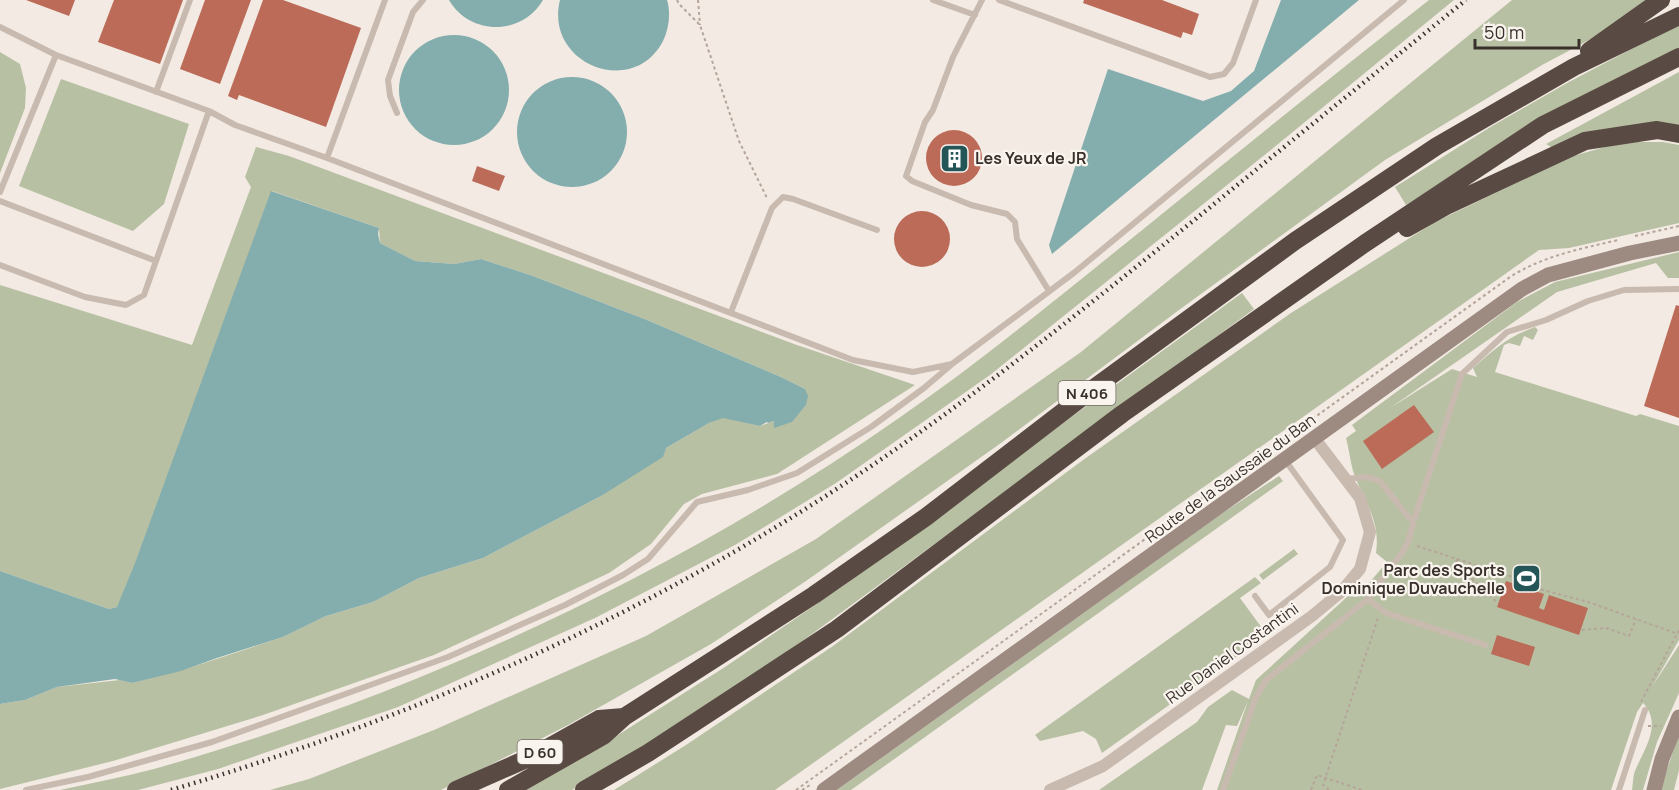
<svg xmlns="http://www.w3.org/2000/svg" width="1679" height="790" viewBox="0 0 1679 790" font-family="Manrope,sans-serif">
	<rect width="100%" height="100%" fill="#f2eae3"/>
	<path fill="#b8c0a3" d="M1429,0H1454L1272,149L990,375L836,483L735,545L595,618L398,707L218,769L138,790H60C91,783 123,777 154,769C416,695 676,574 899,418C983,360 1061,295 1141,231C1236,154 1332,76 1429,0Z
		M1512,0H1652L1591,39L1542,65L1385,160L1179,310L1001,443L806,581L711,644L568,725L441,790H270L309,779L434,730L646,636L816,539L1081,352Z
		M1679,24V49L1406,205L1395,187L1492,126L1567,83Z
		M0,52L20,64L26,88L25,108L0,173Z
		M1679,72V128L1553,148L1546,144Z
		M61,79L189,124L164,204L133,231L19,186Z
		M1622,142H1663L1679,145V223L1569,248L1539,250L775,790H614L686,745L833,646L1083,460L1291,313L1435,222L1570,157Z
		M256,147L289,156L794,344L915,385L777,474L702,494L684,504L651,544L609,573L434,655L263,715L113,761L0,789V704L25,700L57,687L120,680L132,683L186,669L283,637L326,616L373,602L419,578L483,558L601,496L666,448L709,423L723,417L760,426L774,421V427L791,422L806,405L805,389L781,377L647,320L533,276L481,259L454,264L415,261L380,243L379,228L272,191L125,591L117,607L109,609L0,571V285L192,345L251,187L245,177Z
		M1679,252V278H1668L1656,263L1557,292L1390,408L1452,369L1477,377L1473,368C1495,349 1507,337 1535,327L1538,330L1533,340L1524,336L1520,346L1509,343L1504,345L1495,372L1636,416L1640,414L1679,426V640L1652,687L1679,645V693L1657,742L1643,790H1632C1633,784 1633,776 1635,771C1644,749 1663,724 1643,703L1637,712L1611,790H1217L1248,701L1237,726L1226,725L1202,790H1099L1197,722L1208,707L1232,690L1249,699L1256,680L1348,596L1357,597L1387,562L1376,553C1381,519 1363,501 1353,471C1350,460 1349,449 1346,438L1356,431L1352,425L1517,302L1555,282Z
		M1242,293L1254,309L759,673L667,733L572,790H526L580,759L725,667L846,584L931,519Z
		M1279,476L1283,481L851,790H837L1221,514Z
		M1294,549L1298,554L1263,580L1259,575Z
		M1255,577L1261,583L1240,598L1267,635L1102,753L1096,739L1083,731L1040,741L1035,735Z
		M1679,734V770L1674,790H1660Z"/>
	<path fill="#84adad" d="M449,0H543C522,36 470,36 449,0Z
		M560,0H667C671,13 669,28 663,41C633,99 544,64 560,0Z
		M1281,0H1359L1052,254L1049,245L1108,69L1203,101L1231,91L1254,71Z
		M399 90a55 55 0 1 1 110 0a55 55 0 1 1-110 0Z
		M517 132a55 55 0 1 1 110 0a55 55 0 1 1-110 0Z
		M271,191L379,228L378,234L380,243L415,261L454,264L481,259L533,276L647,320L781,377L805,389L808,396L806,405L792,422L774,428V421L768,423L767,422L760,426L723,418L709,423L666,448L663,457L601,496L483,558L419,578L373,602L326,616L283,637L217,658L181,671L132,683L115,679L57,687L25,700L0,704V571L109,609L117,607L135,563Z"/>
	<path fill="#bb6b57" d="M26,0H75L69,16Z
		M114,0H183L160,64L98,42Z
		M205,0H251L220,84L180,69Z
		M263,0H283L361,28L326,127L239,95L237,100L228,96Z
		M1084,0H1162L1199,14L1192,35L1183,32L1181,38L1083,3Z
		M926 158a28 28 0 1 1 56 0a28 28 0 1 1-56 0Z
		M477,166L505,176L499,191L472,181Z
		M894 239a28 28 0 1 1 56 0a28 28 0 1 1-56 0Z
		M1676,305L1679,306V418L1644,406Z
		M1414,405L1434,432L1382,469L1363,441Z
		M1506,581L1544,594L1539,608L1544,610L1549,595L1588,608L1579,635L1497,607Z
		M1497,635L1535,647L1529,666L1491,654Z"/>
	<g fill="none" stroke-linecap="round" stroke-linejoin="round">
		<path stroke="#b5a499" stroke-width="2" stroke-dasharray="3 3" stroke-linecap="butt" d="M677,0L679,4L700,25L739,141L767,198
			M698,0L700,25
			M1635,236L1679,226
			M1417,546L1519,579L1528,586L1588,602L1678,634
			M1457,559L1455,569L1463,571L1498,603
			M1582,630L1606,628L1629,636L1636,619
			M1641,702L1679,630
			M1648,726H1661
			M796,790L1510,277C1543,256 1580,249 1618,240
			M802,790L810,785
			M1311,790L1317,775L1362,790
			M1329,790L1323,785L1378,618"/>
		<path stroke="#c9baaf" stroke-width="6" d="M933,0L975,15
			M982,0L953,57L933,110L925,122L906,176L912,181L971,205L1007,214L1015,222L1017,239L1049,291
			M999,0L1210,77L1224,74L1233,63L1256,0
			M0,27L56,55L209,111L235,125L327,158L853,360L913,372L952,364L1075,272L1404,0
			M156,92L190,0
			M397,113L390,96L388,80L413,12L423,0
			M327,158L385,0
			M0,192L56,55
			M0,201L156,261
			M0,265L85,297L126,305L144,295L209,111
			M731,312L772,208L783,197L793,199L877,230
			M1414,520L1462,374L1507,332L1546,320L1588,301L1624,290L1679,289
			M1255,596L1269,615L1330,567L1343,540L1285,460
			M1368,599L1386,613L1485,645
			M26,790L88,777L212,742L448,657L565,605L623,575L648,559L697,502L748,490L797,473L871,427L924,388L951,365
			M1223,790L1256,697L1266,680L1368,599L1403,551L1408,542L1414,520L1409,518L1380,481L1366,477L1346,479
			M1619,790L1645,710"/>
		<path stroke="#c9baaf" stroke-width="12" d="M1050,790L1103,766L1312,616L1341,592L1360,569L1370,532L1360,498L1315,439"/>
		<path stroke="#9d8a80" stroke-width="15" d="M824,790L1522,289L1548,275L1630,253L1679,243
			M1654,790L1662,759L1679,717"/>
		<path stroke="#594a44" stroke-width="18" d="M1589,51L1661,0
			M1407,228L1448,205L1585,141L1657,130L1679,134
			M456,790L531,757L599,719L624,717
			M508,790L603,736L624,717L814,595L926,517L1094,388L1295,241L1437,146L1574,67L1679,16
			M584,790L648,753L837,629L1122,414L1364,244L1543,125L1679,57"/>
		<path stroke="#39302c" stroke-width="4.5" stroke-dasharray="1.5 4.5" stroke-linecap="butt" d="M171,790C387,726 596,638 789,519C936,429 1069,321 1203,213C1290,142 1378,71 1466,0"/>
	</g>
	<defs>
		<symbol id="building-square" viewBox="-11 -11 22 22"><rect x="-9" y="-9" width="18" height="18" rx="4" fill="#255657" stroke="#faf4ef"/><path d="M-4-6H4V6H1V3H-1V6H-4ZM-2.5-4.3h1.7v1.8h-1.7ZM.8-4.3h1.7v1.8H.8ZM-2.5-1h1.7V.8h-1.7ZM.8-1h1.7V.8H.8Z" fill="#fff"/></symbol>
		<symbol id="stadium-square" viewBox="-11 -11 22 22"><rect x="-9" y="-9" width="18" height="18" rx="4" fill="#255657" stroke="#faf4ef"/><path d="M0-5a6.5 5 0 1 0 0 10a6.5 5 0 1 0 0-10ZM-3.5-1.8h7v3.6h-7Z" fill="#fff"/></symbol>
	</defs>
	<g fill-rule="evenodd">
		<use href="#building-square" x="938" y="142" width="33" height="33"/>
		<use href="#stadium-square" x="1510" y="562" width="33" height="33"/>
	</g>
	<g text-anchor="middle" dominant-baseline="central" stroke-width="4.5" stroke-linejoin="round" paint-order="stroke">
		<g fill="#faf4ef" stroke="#736b66" stroke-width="1.5">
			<rect x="1058.5" y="381" width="57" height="24" rx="4.5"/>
			<rect x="517.5" y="740" width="45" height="24" rx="4.5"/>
		</g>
		<g font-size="15" font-weight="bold" fill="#39302c">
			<text x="1087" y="393">N 406</text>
			<text x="540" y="752">D 60</text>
		</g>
		<g font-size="16" font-weight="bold" fill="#39302c" stroke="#faf4ef" text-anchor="start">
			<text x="975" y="158">Les Yeux de JR</text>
			<text x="1505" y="570" text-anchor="end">Parc des Sports<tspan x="1505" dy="18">Dominique Duvauchelle</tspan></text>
		</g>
		<g font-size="16" fill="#39302c" stroke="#faf4ef">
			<text transform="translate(1230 478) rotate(-36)">Route de la Saussaie du Ban</text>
			<text transform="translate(1232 653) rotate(-36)">Rue Daniel Costantini</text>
		</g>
	</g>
	<path d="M1475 39v9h104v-9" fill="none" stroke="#39302c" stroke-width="3"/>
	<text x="1484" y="39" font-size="18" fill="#39302c" stroke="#faf4ef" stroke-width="4.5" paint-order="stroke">50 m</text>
</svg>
